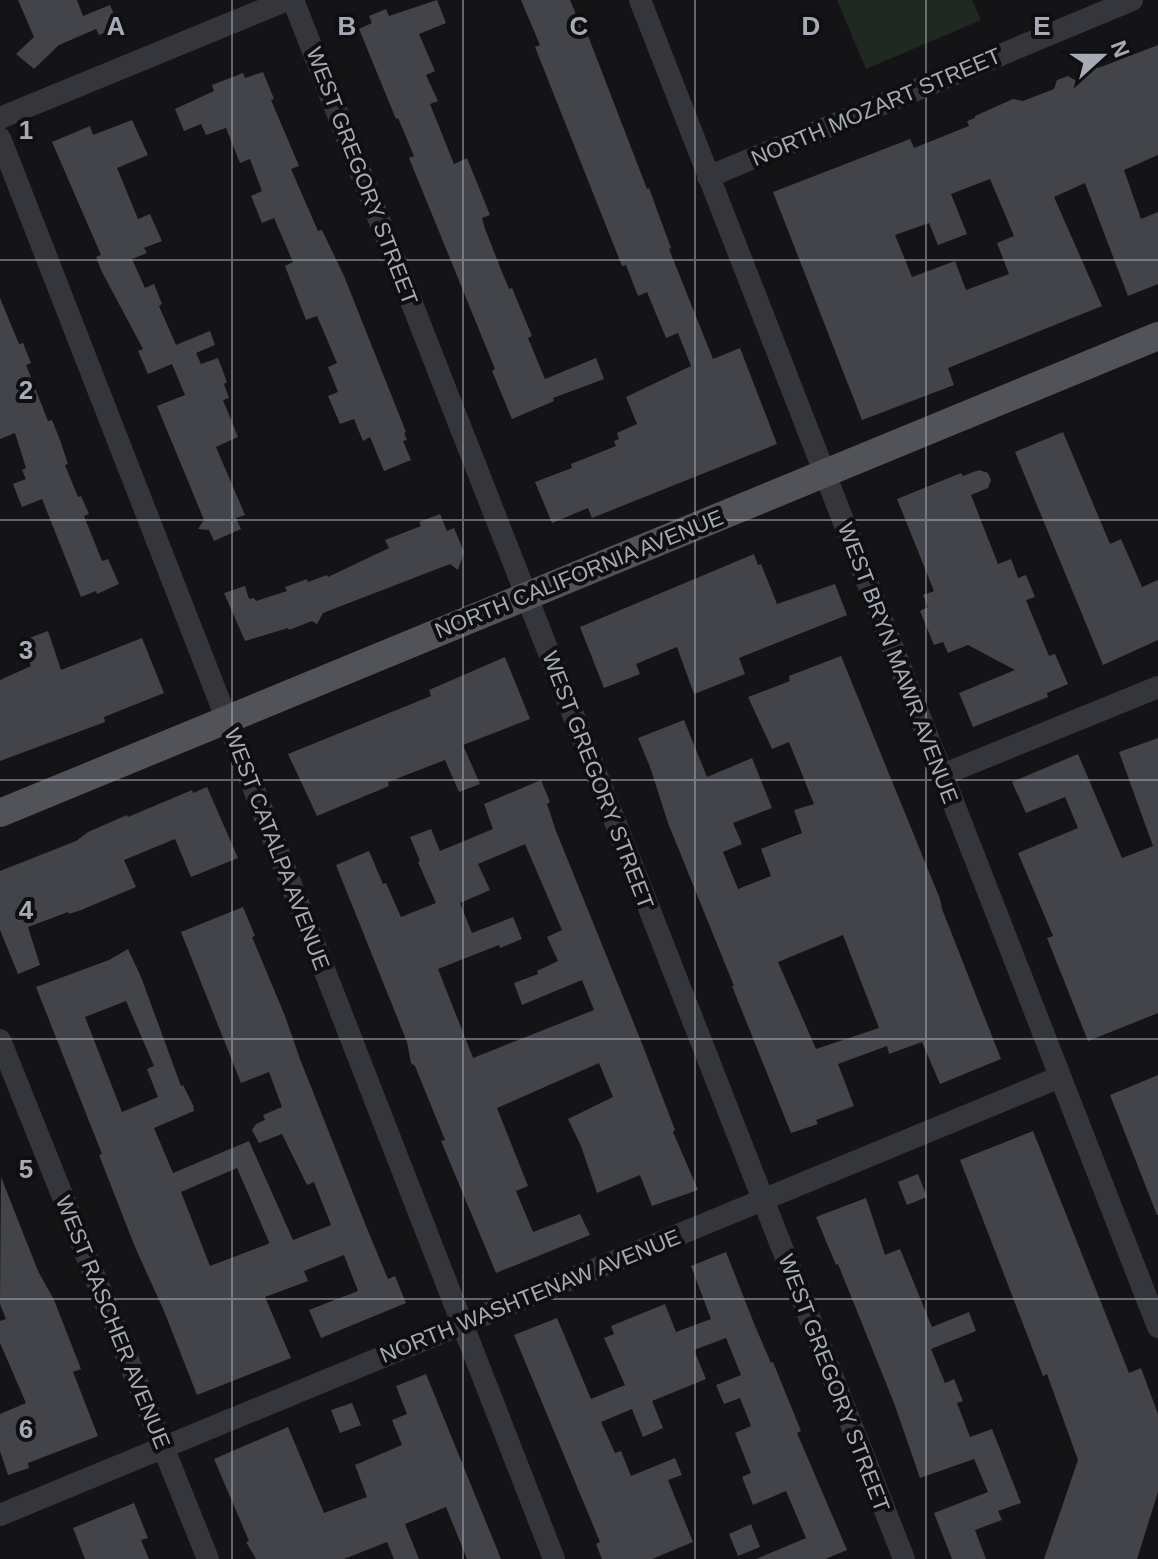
<svg xmlns="http://www.w3.org/2000/svg" width="1158" height="1559" viewBox="0 0 1158 1559" font-family="Helvetica,sans-serif">
	<rect width="100%" height="100%" fill="#141416"/>
	<path fill="#202822" d="M837,0H972L981,20L866,69Z"/>
	<path fill="#434449" fill-rule="evenodd" d="M18,0H77L83,16L110,5L119,26L99,35L96,29L59,45L34,69L16,54L34,37Z
		M437,0L446,23L419,34L435,71L426,75L438,101L430,104L454,164L467,158L490,215L482,218L485,229L502,272L509,289L512,288L532,336L528,338L545,379L596,358L604,379L553,398L554,401L512,419L492,371L495,369L409,158L414,156L398,118L396,119L359,29L372,23L369,16L386,9L389,16Z
		M521,0H570L582,29L585,28L647,189L649,188L671,248L669,249L713,359L740,348L777,444L592,518L588,508L552,523L535,482L572,468L571,464L616,446L614,441L619,439L617,433L637,424L626,397L691,366L678,333L666,338L647,292L638,296L626,265L622,266L535,47L540,45Z
		M1158,45V155L1124,170L1141,219L1158,212V284L1128,296L1085,183L1054,197L1102,306L948,368L954,385L862,420L773,192L910,139L914,148L969,126L967,121L975,118V116L1013,99L1023,101L1054,89L1057,80L1068,76L1080,83L1086,69L1101,67ZM990,179L1014,236L997,243L1009,274L966,290L955,261L912,277L895,235L929,223L938,245L967,234L951,194Z
		M263,72L274,99L271,100L299,166L291,169L318,231L322,230L344,276L406,432L404,433L407,440L403,441L411,460L384,471L370,437L363,441L354,419L340,424L328,396L338,392L328,367L337,363L317,316L306,320L285,266L293,262L274,218L262,223L251,196L262,191L250,159L240,163L226,128L206,135L201,124L184,131L175,109L214,91L212,85L243,73L245,78Z
		M132,120L148,155L117,168L138,219L150,214L162,241L144,248L147,253L132,259L145,288L154,284L162,304L159,306L176,345L210,331L215,345L196,353L201,364L218,358L227,382L224,384L229,398L223,400L238,437L216,447L245,515L236,518L241,529L214,541L209,530L198,529L204,520L157,406L185,395L172,364L148,374L138,351L143,349L102,272L96,257L101,255L52,142L90,126L93,135Z
		M0,298L19,344L23,343L31,363L26,365L48,421L52,420L60,440L68,464L65,465L78,497L81,496L89,514L84,516L102,561L108,559L119,584L97,594L96,591L81,597L42,499L22,507L13,484L26,479L22,470L26,468L15,433L0,439Z
		M1063,432L1110,544L1121,539L1142,587L1158,580V640L1103,665L1015,452Z
		M979,470L988,473L991,480L988,488L971,495L998,564L1011,559L1018,578L1026,575L1035,597L1026,600L1049,656L1055,654L1068,684L1047,693L1048,697L973,727L959,693L1015,670L968,645L948,653L943,642L934,645L920,611L928,607L923,595L934,591L897,499L961,473L963,476Z
		M440,514L447,531L454,528L464,552L458,570L450,564L323,613L317,624L312,621L289,630L288,628L245,641L224,593L245,586L249,599L254,598L256,601L287,591L285,587L307,579L308,582L327,575L328,577L389,548L385,540L421,526L419,522Z
		M754,554L758,565L761,564L777,604L835,584L847,615L739,658L745,674L694,694L677,647L636,664L640,674L604,688L580,627Z
		M48,631L61,670L142,638L164,693L104,717L105,722L0,761V680L31,666L21,641Z
		M841,656L940,899L942,909L1001,1059L940,1084L922,1042L889,1054L887,1046L838,1064L854,1106L816,1120L818,1124L791,1133L732,986H734L668,823L650,767L638,738L684,720L707,777L752,758L772,808L733,823L742,844L723,852L738,889L771,876L761,849L802,833L794,810L814,804L789,742L772,749L748,697L790,681L789,676ZM843,935L879,1028L816,1049L778,962Z
		M505,657L530,719L463,745L480,784L459,792L445,760L388,782L389,786L317,816L288,754L431,696L429,690Z
		M1158,738V1013L1088,1041L1047,938L1053,936L1018,853L1078,828L1065,797L1026,813L1012,782L1078,754L1122,858L1153,846L1119,752Z
		M541,780L550,802L547,804L556,831L643,1046L675,1130L673,1132L698,1190L652,1206L640,1175L597,1193L581,1146L568,1119L613,1097L599,1063L497,1108L528,1186L516,1191L533,1232L580,1214L590,1235L496,1273L441,1141L445,1140L415,1066L411,1063L407,1042L336,865L369,851L383,884L386,883L401,917L436,903L418,862L420,861L410,837L431,829L440,851L493,829L484,804ZM525,844L562,930L547,937L558,961L537,971L538,974L514,983L522,1005L582,980L594,1010L473,1058L438,969L499,945L500,948L522,939L513,917L472,933L460,903L490,890L478,864Z
		M207,787L238,858L191,877L175,839L124,860L136,887L81,910L69,914L68,912L28,927L40,965L18,974L0,930V871L76,841L88,832L127,815L128,817L192,790L193,793Z
		M243,907L255,936L252,937L285,1016L300,1059L366,1226L388,1279L395,1276L406,1303L321,1338L309,1310L358,1291L344,1255L304,1271L308,1281L265,1297L291,1358L197,1395L164,1311L135,1247L99,1155L102,1154L36,987L109,960L128,949L141,977L181,1086L183,1085L193,1105L194,1111L154,1128L173,1173L249,1141L293,1240L331,1225L314,1182L307,1185L282,1134L259,1143L252,1130L256,1124L265,1120L263,1115L282,1107L269,1072L241,1083L181,932ZM126,1001L154,1066L147,1069L158,1097L122,1112L85,1017ZM237,1168L269,1242L268,1244L210,1266L181,1192Z
		M1158,1075V1215H1157L1110,1095Z
		M1033,1131L1129,1373L1141,1368L1158,1414V1492L1137,1559H1044L1078,1460L1047,1374L1043,1376L960,1160Z
		M918,1174L927,1197L907,1205L898,1182Z
		M1,1177L38,1271L54,1300L81,1369L73,1372L98,1436L28,1463L29,1468L8,1475L0,1451V1414L26,1403L0,1343V1321L6,1319L0,1304Z
		M866,1198L885,1255L900,1249L932,1327L969,1312L976,1331L931,1349L945,1383L954,1379L963,1401L957,1403L970,1437L992,1429L1021,1503L998,1511L1002,1520L975,1530L986,1559H952L934,1513L988,1492L974,1459L920,1478L894,1403L838,1264L836,1265L816,1217Z
		M726,1252L755,1326L771,1363L773,1362L801,1431L797,1433L847,1550L825,1559H756L806,1538L786,1491L753,1505L742,1477L751,1473L735,1433L751,1426L740,1398L724,1404L716,1385L741,1375L726,1338L694,1350L706,1379L652,1401L663,1428L643,1437L632,1409L601,1422L615,1453L621,1451L631,1476L675,1458L682,1475L668,1480L693,1542L652,1559H602L596,1544L600,1542L514,1335L557,1318L591,1399L625,1385L604,1338L614,1334L611,1326L665,1304L676,1332L711,1319L691,1266Z
		M426,1374L501,1559H467L446,1507L405,1524L419,1559H394L387,1542L344,1559H256L246,1542L249,1541L214,1459L288,1427L324,1513L367,1497L355,1465L402,1445L392,1420L407,1414L396,1386Z
		M352,1403L361,1425L340,1433L331,1410Z
		M134,1503L148,1538L141,1540L149,1559H85L73,1528Z
		M751,1524L760,1547L738,1556L729,1534Z"/>
	<g fill="none" stroke-linecap="round" stroke-linejoin="round">
		<path stroke="#35363b" stroke-width="22" d="M293,0L904,1559
			M640,0L1158,1327
			M0,118L287,0
			M0,138L554,1559
			M708,177L1132,0
			M942,775L1158,687
			M0,1040L208,1559
			M0,1515L1060,1077"/>
		<path stroke="#515359" stroke-width="28" d="M0,813L1158,336"/>
	</g>
	<path fill="none" stroke="#a6aab5" stroke-width="2" stroke-opacity="0.55" d="M232,0V1559M463,0V1559M695,0V1559M926,0V1559M0,260H1158M0,520H1158M0,780H1158M0,1039H1158M0,1299H1158"/>
	<g text-anchor="middle" dominant-baseline="central" stroke-width="8" stroke-linejoin="round" paint-order="stroke">
		<g font-size="22" fill="#a6aab5" stroke="#0f0f11">
			<text transform="translate(876 107) rotate(-23)">NORTH MOZART STREET</text>
			<text transform="translate(362 176) rotate(69)">WEST GREGORY STREET</text>
			<text transform="translate(579 574) rotate(-22)">NORTH CALIFORNIA AVENUE</text>
			<text transform="translate(898 663) rotate(69)">WEST BRYN MAWR AVENUE</text>
			<text transform="translate(598 780) rotate(69)">WEST GREGORY STREET</text>
			<text transform="translate(277 849) rotate(69)">WEST CATALPA AVENUE</text>
			<text transform="translate(530 1296) rotate(-22)">NORTH WASHTENAW AVENUE</text>
			<text transform="translate(113 1322) rotate(68)">WEST RASCHER AVENUE</text>
			<text transform="translate(834 1383) rotate(69)">WEST GREGORY STREET</text>
		</g>
	</g>
	<g font-size="26" text-anchor="middle" font-weight="bold" fill="#a6aab5" stroke="#0f0f11" stroke-width="8" stroke-linejoin="round" paint-order="stroke">
		<text x="116" y="35">A</text>
		<text x="347" y="35">B</text>
		<text x="579" y="35">C</text>
		<text x="811" y="35">D</text>
		<text x="1042" y="35">E</text>
		<text x="26" y="139">1</text>
		<text x="26" y="399">2</text>
		<text x="26" y="659">3</text>
		<text x="26" y="919">4</text>
		<text x="26" y="1178">5</text>
		<text x="26" y="1438">6</text>
	</g>
	<g transform="translate(1102 56) rotate(69)" stroke="#0f0f11" stroke-width="6" paint-order="stroke">
	<path d="M0-6L14 30L0 20L-14 30Z" fill="#a6aab5"/>
	<text y="-12" font-size="22" font-weight="bold" text-anchor="middle" fill="#a6aab5">N</text>
	</g>
</svg>
